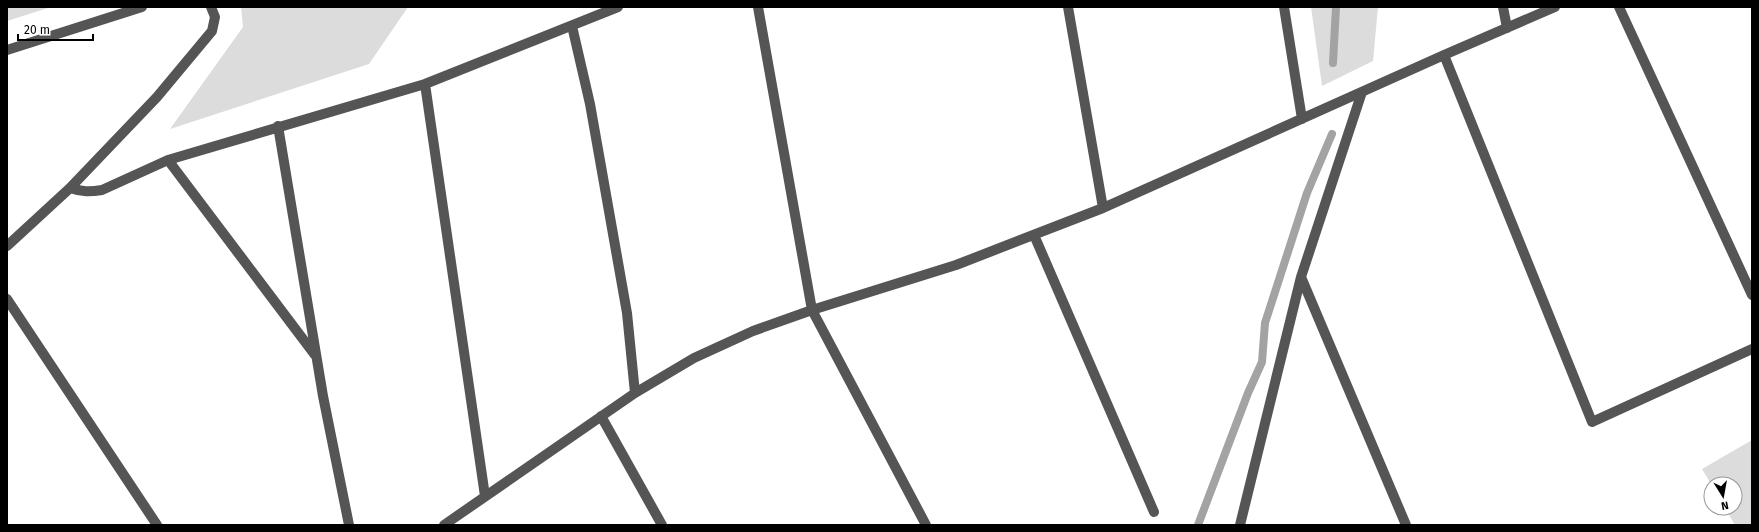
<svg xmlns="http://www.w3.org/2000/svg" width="1759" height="532" viewBox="0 0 1759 532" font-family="'Fira Sans',sans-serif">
	<rect width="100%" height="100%" fill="#fff"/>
	<path fill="#dcdcdc" d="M7,7H51L7,21Z
		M241,7H408L369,64L170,129L243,27Z
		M1311,7H1378L1373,61L1322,86Z
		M1752,440V525H1735L1725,508H1735V484H1711L1702,469Z"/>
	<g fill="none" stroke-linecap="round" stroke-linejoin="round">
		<path stroke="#a3a3a3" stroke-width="8" d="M1333,63L1336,7
			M1198,525L1248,393L1262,362L1265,323L1307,193L1332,134"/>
		<path stroke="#555" stroke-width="10" d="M758,7L812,310L926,525
			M1068,7L1103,208
			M1284,7L1302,119
			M1503,7L1507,28
			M1619,7L1752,295
			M572,26L590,104L627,313L635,393
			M7,50L142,7
			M1444,55L1592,422L1752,349
			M425,84L485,496
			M1362,92L1301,277L1406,525
			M278,126L323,396L349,525
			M168,160L315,355
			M70,188C82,192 90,192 102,190L168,160L425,84L618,7
			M1034,235L1154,512
			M7,246L70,188L157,97L212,31L215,17L211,7
			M7,299L157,525
			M601,416L662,525
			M444,525L635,393L694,358L753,331L812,310L956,265L1103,208L1444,55L1555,7
			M1240,525L1301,277"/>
	</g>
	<rect width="1759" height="532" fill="none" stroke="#000000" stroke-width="16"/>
	<g transform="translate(1723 496) rotate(169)"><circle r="19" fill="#ffffff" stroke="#999999"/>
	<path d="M0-3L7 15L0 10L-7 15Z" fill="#000000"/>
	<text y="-6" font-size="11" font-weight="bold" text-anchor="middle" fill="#000000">N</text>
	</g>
	<path d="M18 34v6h75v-6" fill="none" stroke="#000000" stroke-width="2"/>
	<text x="24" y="34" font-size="12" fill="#000000" stroke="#ffffff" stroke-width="3" paint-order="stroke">20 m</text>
</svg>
